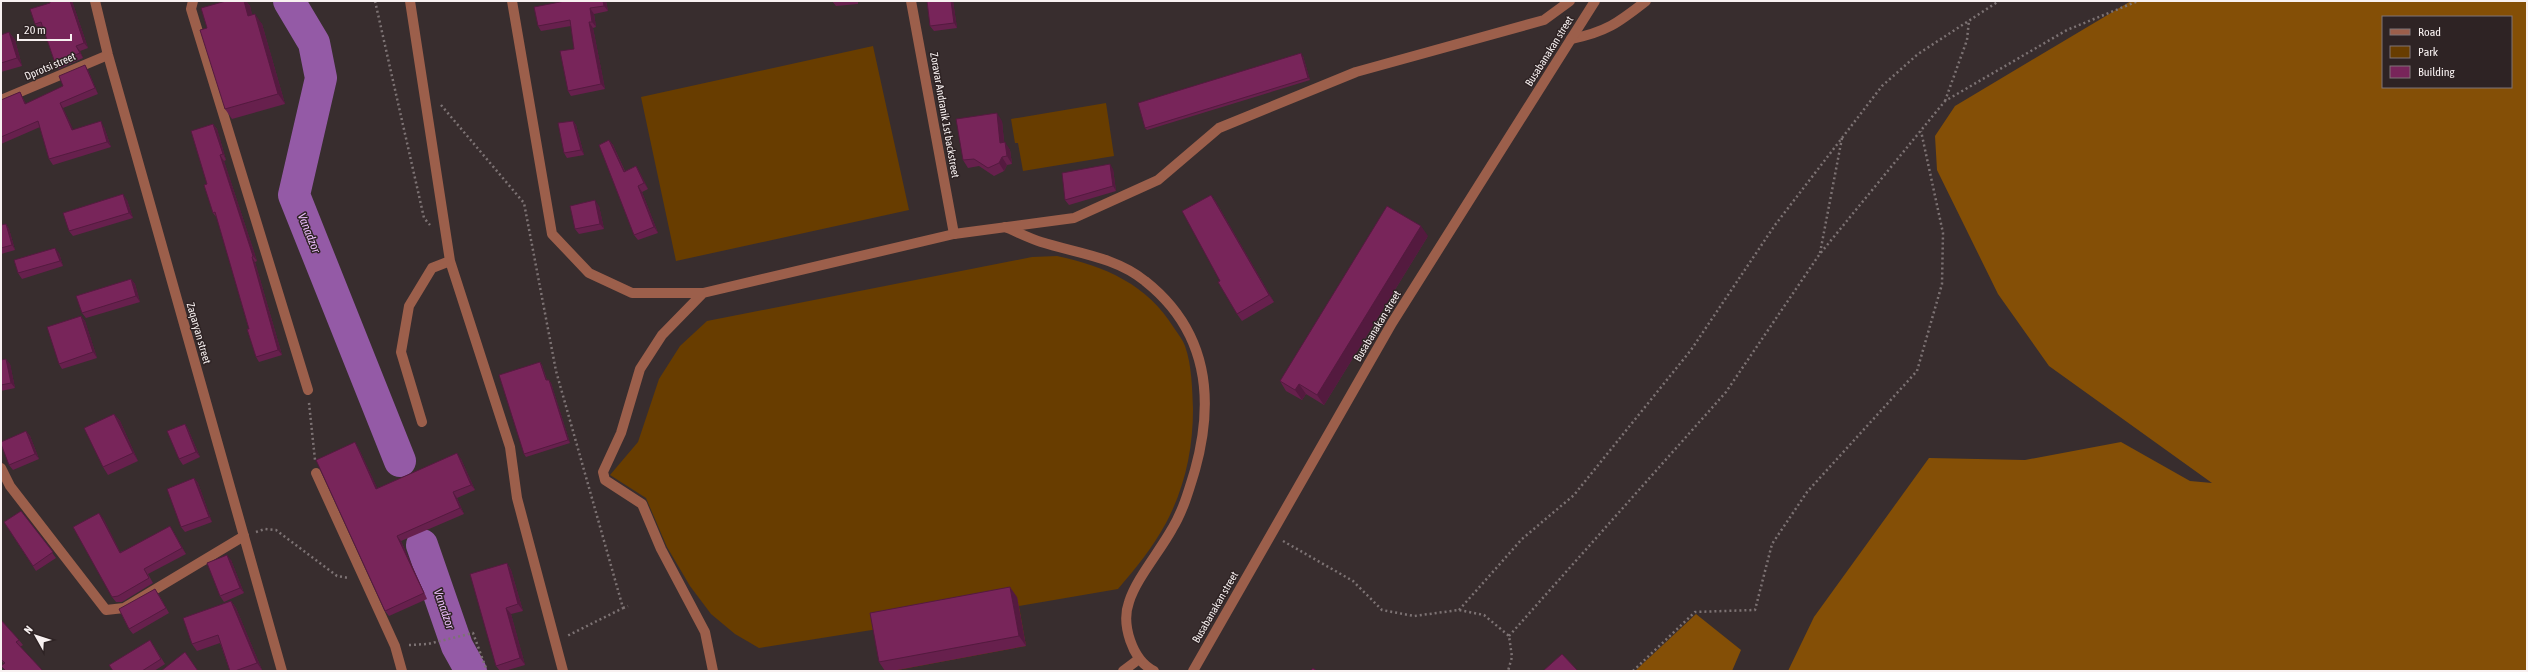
<svg xmlns="http://www.w3.org/2000/svg" width="2528" height="672" viewBox="0 0 2528 672" font-family="'Asap Condensed',sans-serif">
	<rect width="100%" height="100%" fill="#382d2e"/>
	<path fill="#683d00" d="M873,46L909,210L676,261L641,97Z
		M1106,103L1114,156L1023,171L1018,143H1015L1011,119Z
		M1057,256C1105,266 1148,285 1174,328C1178,334 1183,340 1185,346C1192,366 1192,388 1193,409C1193,449 1185,487 1166,523C1153,547 1136,568 1118,589L1019,606L1026,646L892,671H886L878,629L759,648L735,634L711,614L690,586L667,547L646,498L610,475L638,442L659,379L680,346L707,321L1032,257Z"/>
	<path fill="#844f06" fill-rule="evenodd" d="M2131,1H2527V671H1788L1814,617L1929,458L2025,460L2121,442L2190,481L2212,483L2049,366L1998,294L1937,170L1935,136L1955,106ZM2383,17H2511V87H2383Z
		M1696,614L1741,650L1732,671H1635Z"/>
	<g fill="none" stroke-linecap="round" stroke-linejoin="round">
		<path stroke="#945aa6" stroke-width="32" d="M289,1L314,43L321,78L294,195L400,461
			M422,545L457,646L471,671"/>
		<path stroke="#7d7374" stroke-width="2.5" stroke-dasharray="2 3" stroke-linecap="butt" d="M375,1L424,218L430,225
			M1945,101L1967,40L1969,20
			M441,105L524,203L556,371L623,608L567,636
			M1820,253L1842,138
			M309,403L315,460
			M256,532L265,529L276,530L337,576L349,578
			M1283,541L1353,581L1382,610L1414,616L1459,610L1484,615L1509,636L1512,657L1508,671
			M623,608L628,606
			M1459,610L1522,539L1574,495L1691,350L1775,225L1882,86L1918,54L1999,1
			M1509,636L1726,392L1819,255L1945,101L2067,30L2138,1
			M409,645L428,644L473,633L487,671
			M1633,671L1695,612L1755,610L1772,544L1807,492L1917,371L1942,284L1943,233L1921,131"/>
		<path stroke="#9c5f4b" stroke-width="10" d="M193,1L191,9L308,390
			M410,1L450,261L510,447L517,498L563,671
			M512,1L552,234L589,273L632,293H703
			M1571,39C1606,32 1618,23 1646,1
			M1005,227C1017,232 1029,238 1041,242C1076,253 1116,257 1145,281C1207,330 1215,398 1195,470C1189,490 1183,511 1172,529C1160,551 1136,579 1129,602C1121,624 1132,660 1154,671
			M422,422L401,352L409,306L432,268L450,261
			M1,468L10,486L106,610L124,608L244,536
			M316,473L395,646L402,671
			M713,671L705,632L661,549L642,504L605,480L603,472L621,433L640,369L662,335L703,293L954,234
			M1123,671L1139,659"/>
		<path stroke="#9c5f4b" stroke-width="10" d="M95,1L108,55L282,671
			M911,1L954,234L1074,218L1158,180L1219,128L1356,72L1544,20L1570,1
			M1,100L108,55
			M1193,671L1392,323L1595,1"/>
	</g>
	<path fill="#67204d" d="M72,1L88,48L80,51L83,58L59,69L55,63L43,28L39,29L35,24Z
		M226,1H246L250,6L252,15L262,24L285,104L232,119L225,109L207,28Z
		M606,1L608,11L594,14L596,27L593,28L605,89L571,96L568,91L574,49L571,26L541,31L538,26Z
		M832,1H858V4L836,6Z
		M927,1H953L957,28L934,31L930,26Z
		M9,32L15,40L22,66L1,72V35Z
		M1303,56L1310,80L1147,130L1145,128Z
		M88,70L98,94L63,108L73,130L104,127L111,147L53,165L49,159L40,127L1,144V100L20,92L26,104L63,86Z
		M573,121L576,125L584,155L567,158L564,153Z
		M1002,121L1004,142L1010,150L1012,164L1007,165L1004,171L994,176L979,166L968,168L963,160Z
		M213,124L217,129L226,160L224,161L257,261L255,262L282,355L259,362L256,357L249,329L217,218L213,213Z
		M609,140L613,145L625,171L636,166L639,171L648,189L642,192L658,233L638,240L634,235Z
		M1113,169L1116,191L1069,205L1065,200Z
		M1211,195L1216,202L1274,302L1242,321L1237,314L1220,281Z
		M127,200L133,218L73,236L69,231Z
		M599,206L604,229L579,234L575,229Z
		M6,224L9,229L15,250L1,254V225Z
		M1428,236L1324,405L1306,394L1302,400L1286,391L1280,381Z
		M59,253L63,266L22,279L18,273Z
		M131,279L135,284L140,302L86,318L82,313Z
		M81,316L85,321L97,358L62,369L59,364Z
		M1,360L10,364L15,388L1,391Z
		M540,362L542,365L547,380H549L551,383L570,443L526,457L524,454Z
		M114,414L120,421L138,461L108,475L103,467Z
		M185,424L188,429L200,457L183,465L179,459Z
		M26,431L30,436L39,459L13,470L9,465Z
		M358,447L377,488L461,459L475,490L457,498L464,514L401,541L427,599L389,616L385,611Z
		M194,478L198,483L212,522L185,532L181,527Z
		M21,511L56,558L36,571L4,522Z
		M103,518L120,552L173,531L186,554L148,574L153,583L122,602H116L112,597Z
		M231,560L244,593L224,602L220,596Z
		M507,563L511,570L523,611L511,614L525,665L505,671H500L496,666Z
		M155,589L159,595L169,613L133,634L129,629Z
		M1017,597L1026,646L892,671H885L879,662Z
		M231,601L236,608L262,670L260,671H230L220,643L197,651L192,644Z
		M1,620L19,640L23,645L20,647L43,671H5L1,666L4,664L1,660Z
		M150,640L165,664L154,671H113Z"/>
	<path fill="#541a3f" d="M70,1H72L88,48L84,43Z
		M244,1H246L250,6L255,26L248,16Z
		M603,1H606L608,11L604,6Z
		M951,1H953L957,28L954,23Z
		M590,8L594,14L596,27L592,22Z
		M255,14L262,24L285,104L278,94Z
		M589,22L593,28L605,89L601,84Z
		M9,32L15,40L22,66L17,58Z
		M76,46L80,51L83,58L80,53Z
		M1301,53L1303,56L1310,80L1308,78Z
		M85,65L88,70L98,94L95,88Z
		M20,92L23,98L29,109L25,104Z
		M60,103L63,108L76,135L72,130Z
		M997,113L1002,121L1005,151L1000,143Z
		M101,121L104,127L111,147L107,142Z
		M573,121L576,125L584,155L581,150Z
		M213,124L217,129L226,160L223,154Z
		M609,140L613,145L627,177L624,172Z
		M1005,142L1010,150L1012,164L1007,156Z
		M220,155L224,161L257,261L253,256Z
		M1002,157L1007,165L1004,171L999,163Z
		M1110,164L1113,169L1116,191L1113,186Z
		M636,166L639,171L648,189L644,183Z
		M638,186L642,192L658,233L654,227Z
		M123,194L127,200L133,218L129,213Z
		M1211,195L1216,202L1274,302L1269,295Z
		M595,200L599,206L604,229L600,224Z
		M6,224L9,229L15,250L12,245Z
		M1421,226L1428,236L1324,405L1317,395Z
		M55,248L59,253L63,266L60,261Z
		M252,257L255,262L282,355L278,350Z
		M131,279L135,284L140,302L136,296Z
		M81,316L85,321L97,358L93,352Z
		M6,359L10,364L15,388L11,383Z
		M540,362L542,365L548,384L546,380Z
		M549,380L551,383L570,443L568,440Z
		M1299,384L1306,394L1302,400L1295,390Z
		M114,414L120,421L138,461L133,453Z
		M185,424L188,429L200,457L196,452Z
		M26,431L30,436L39,459L35,454Z
		M355,442L358,447L380,494L376,489Z
		M457,453L461,459L475,490L471,485Z
		M194,478L198,483L212,522L209,517Z
		M453,492L457,498L464,514L460,508Z
		M99,513L103,518L123,558L120,553Z
		M170,526L173,531L186,554L182,548Z
		M397,536L401,541L427,599L424,593Z
		M227,555L231,560L244,593L240,588Z
		M507,563L511,570L523,611L518,604Z
		M1010,587L1017,597L1026,646L1019,636Z
		M231,601L236,608L262,670L257,663Z
		M506,608L511,614L525,665L520,658Z"/>
	<path fill="#78255a" stroke="#541a3f" d="M50,1H70L84,43L76,46L80,53L55,63L41,22L35,24L30,9L50,3Z
		M226,1H244L248,16L255,14L278,94L225,109L200,30L207,28L201,8Z
		M565,1H603L604,6L590,8L592,22H589L601,84L568,91L560,51L574,49L570,20L538,26L534,7Z
		M927,1H951L954,23L930,26Z
		M9,32L17,58L1,63V35Z
		M1301,53L1308,78L1145,128L1138,103Z
		M85,65L95,88L60,103L72,130L101,121L107,142L49,159L38,121L1,137V100L20,92L25,104L63,86L59,76Z
		M997,113L1000,143L1005,142L1007,156L1002,157L999,163L988,168L974,159L963,160L956,119Z
		M573,121L581,150L564,153L558,123Z
		M213,124L223,154L220,155L253,256L252,257L278,350L256,357L247,329H249L215,212L213,213L204,185L207,184L191,131Z
		M609,140L624,172L636,166L644,183L638,186L654,227L634,235L599,145Z
		M1110,164L1113,186L1065,200L1062,173Z
		M123,194L129,213L69,231L63,213Z
		M1211,195L1269,295L1237,314L1218,282L1220,281L1182,211Z
		M595,200L600,224L575,229L570,206Z
		M1387,206L1421,226L1317,395L1299,384L1295,390L1280,381Z
		M6,224L12,245L1,248V225Z
		M55,248L60,261L18,273L14,260Z
		M131,279L136,296L82,313L76,296Z
		M81,316L93,352L59,364L47,327Z
		M6,359L11,383L1,385V360Z
		M540,362L546,380H549L568,440L524,454L499,375Z
		M114,414L133,453L103,467L84,428Z
		M185,424L196,452L179,459L167,431Z
		M26,431L35,454L9,465L1,444V442Z
		M355,442L376,489L457,453L471,485L453,492L460,508L397,536L424,593L385,611L316,460Z
		M194,478L209,517L181,527L167,489Z
		M21,511L53,552L33,566L4,522Z
		M99,513L120,553L170,526L182,548L144,569L149,578L118,596L112,597L73,527Z
		M227,555L240,588L220,596L207,563Z
		M507,563L518,604L506,608L520,658L496,666L470,574Z
		M1010,587L1019,636L879,662L870,613Z
		M155,589L166,608L129,629L119,609Z
		M231,601L257,663L235,671H230L218,635L192,644L183,618Z
		M1,620L19,640L16,642L43,671H6L1,666L5,663L1,659Z
		M150,640L161,659L142,671H113L109,665Z
		M185,652L198,671H161Z
		M1562,654L1578,671H1543Z
		M1313,668L1317,671H1310Z"/>
	<g text-anchor="middle" dominant-baseline="central" stroke-width="3" stroke-linejoin="round" paint-order="stroke">
		<g font-size="11" fill="#f8f1f1" stroke="#2e2324">
			<text transform="translate(1549 51) rotate(-58)">Busabanakan street</text>
			<text transform="translate(50 66) rotate(-23)">Dprotsi street</text>
			<text transform="translate(945 115) rotate(80)">Zoravar Andranik 1st backstreet</text>
			<text transform="translate(1377 326) rotate(-59)">Busabanakan street</text>
			<text transform="translate(199 333) rotate(74)">Zaqaryan street</text>
			<text transform="translate(1215 607) rotate(-60)">Busabanakan street</text>
		</g>
		<g font-size="12" font-style="italic" fill="#e9bbf8" stroke="#2e2324">
			<text transform="translate(309 233) rotate(68)">Vanadzor</text>
			<text transform="translate(444 609) rotate(71)">Vanadzor</text>
		</g>
	</g>
	<rect width="2528" height="672" fill="none" stroke="#f8f1f1" stroke-width="4"/>
	<rect x="2382" y="16" width="130" height="72" fill="#2e2324" stroke="#7f7576"/>
	<rect x="2390" y="29" width="20" height="6" fill="#9c5f4b" stroke="#7f7576"/>
	<text x="2418" y="36" font-size="12" fill="#f8f1f1">Road</text>
	<rect x="2390" y="46" width="20" height="12" fill="#683d00" stroke="#7f7576"/>
	<text x="2418" y="56" font-size="12" fill="#f8f1f1">Park</text>
	<rect x="2390" y="66" width="20" height="12" fill="#78255a" stroke="#7f7576"/>
	<text x="2418" y="76" font-size="12" fill="#f8f1f1">Building</text>
	<g transform="translate(36 636) rotate(309)" stroke="#2e2324" stroke-width="3" paint-order="stroke">
	<path d="M0-3L7 15L0 10L-7 15Z" fill="#f8f1f1"/>
	<text y="-6" font-size="11" font-weight="bold" text-anchor="middle" fill="#f8f1f1">N</text>
	</g>
	<path d="M18 34v6h53v-6" fill="none" stroke="#f8f1f1" stroke-width="2"/>
	<text x="24" y="34" font-size="12" fill="#f8f1f1" stroke="#2e2324" stroke-width="3" paint-order="stroke">20 m</text>
</svg>
